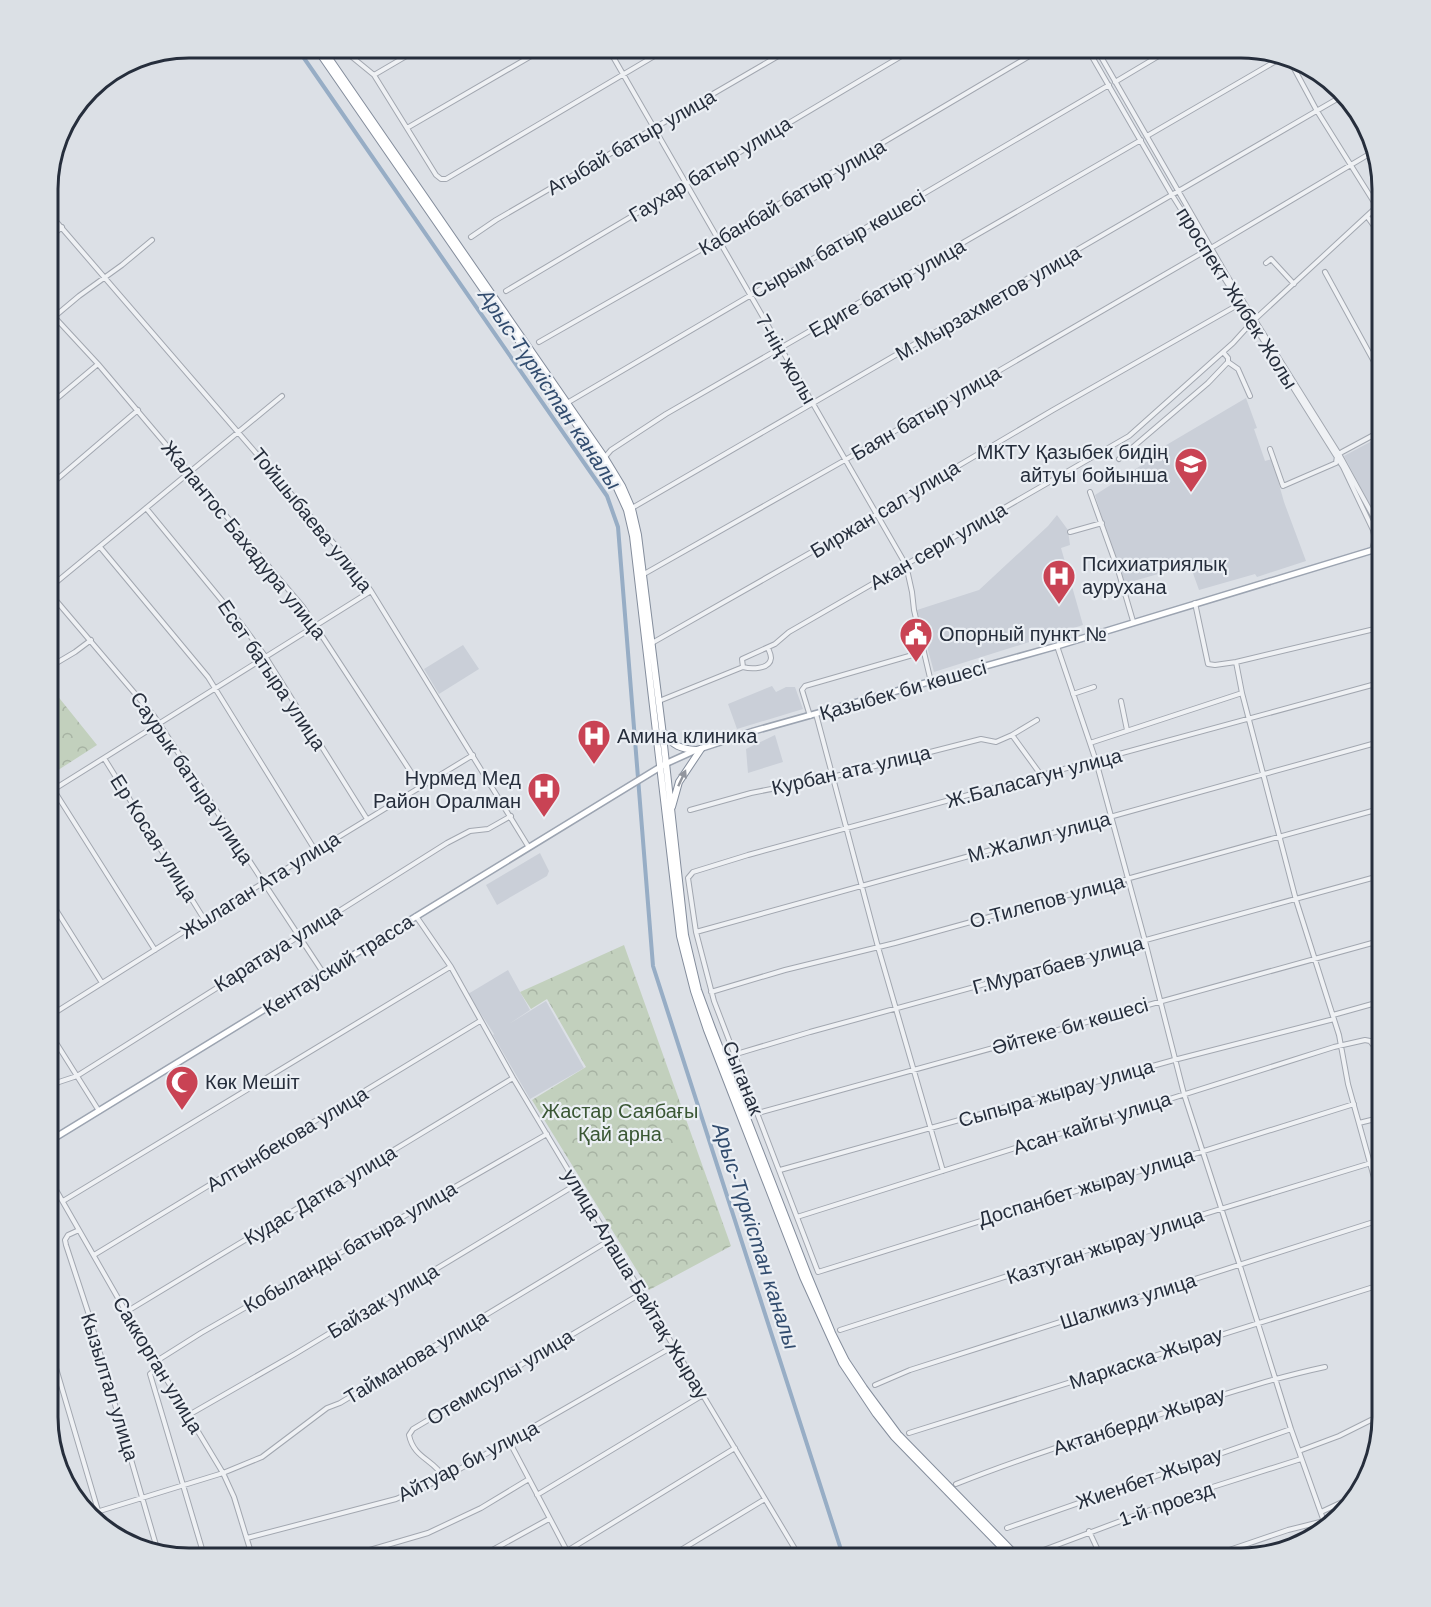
<svg xmlns="http://www.w3.org/2000/svg" width="1431" height="1607" viewBox="0 0 1431 1607" font-family="Arial,sans-serif">
	<defs>
		<pattern id="park-crowns" width="20" height="18" patternUnits="userSpaceOnUse" patternTransform="scale(1.5)"><rect width="20" height="18" fill="#c2d0bd"/><path d="M2 6a3 3 0 1 1 6 0M12 15a3 3 0 1 1 6 0" fill="none" stroke="#a7b3a3"/></pattern>
	</defs>
	<rect width="100%" height="100%" fill="#dce0e6"/>
	<path fill="#cacfd8" d="M1246,398L1257,428L1254,429L1265,461L1272,459L1284,502L1306,561L1257,577L1255,574L1199,590L1190,565L1123,584L1095,495L1148,461L1146,457Z
		M1383,435V520L1379,522L1344,456Z
		M1057,515L1068,530L1070,545L1061,548L1083,625L934,672L917,610L979,590L1048,526Z
		M463,645L479,669L439,694L424,669Z
		M772,686L776,692L786,687H795L803,709L737,729L728,704Z
		M775,735L783,762L748,773L746,749Z
		M540,853L549,871L547,876L497,905L486,885Z
		M508,970L530,1010L509,1024L546,1001L584,1068L530,1099L493,1035L494,1034L468,994Z"/>
	<path fill="url(#park-crowns)" d="M48,684L97,745L52,774L48,767Z
		M624,945L731,1246L649,1290L532,1100L586,1067L547,999L531,1009L520,992Z"/>
	<g fill="none" stroke-linecap="round" stroke-linejoin="round">
		<path stroke="#97adc5" stroke-width="4" d="M297,48L607,496L618,527L653,966L844,1559"/>
		<defs>
			<path id="minor" d="M341,48L374,75L436,175L441,179H446L668,48
				M608,48L906,565L912,592L914,610L931,682
				M1087,48L1172,195L1343,467L1373,530L1375,539L1372,550
				M1096,48L1226,274L1339,454L1383,534
				M1289,59L1317,111L1377,207
				M374,75L420,48
				M1115,82L1172,48
				M407,128L545,48
				M1147,136L1283,57
				M48,212L349,561L371,591L528,846
				M1367,216L1383,239
				M471,237L496,220L792,48
				M48,239L62,227
				M1211,248L1376,150
				M1266,263L1271,259L1294,284
				M1325,272L1383,378
				M506,291L915,48
				M48,310L98,364L303,607L420,786
				M48,322L79,296L122,265L152,240
				M539,342L718,240L1043,48
				M1228,362L1238,369L1250,396
				M567,403L1109,85
				M48,406L98,364
				M1270,449L1283,486L1336,463L1337,456L1342,452L1383,430
				M605,457L611,450L666,414L1141,140
				M1119,459L1208,383L1228,362V358L1223,352
				M48,487L138,410
				M1090,492L1118,570L1133,621
				M146,508L242,625L265,656L367,819
				M632,508L1344,95
				M1070,532L1102,523
				M100,547L208,677L315,850
				M644,574L845,460L1207,250
				M48,589L282,396
				M48,591L154,716L324,974
				M1195,603L1208,664L1215,665L1236,662L1383,627
				M652,643L824,545L1053,410L1243,302
				M1057,646L1096,761L1145,941L1184,1094L1240,1266L1291,1429L1327,1530
				M743,667C750,669 770,670 771,658C771,654 769,651 768,648
				M48,668L75,652L91,640
				M1242,693L1296,900L1339,1035L1348,1084L1383,1210
				M1073,694L1094,687
				M659,701L743,667L742,659L775,644L789,632L1129,436L1233,343L1252,322L1383,201
				M1121,701L1127,730
				M816,714L878,947L943,1171
				M810,716L802,690L805,686L923,652
				M1012,735L1037,720
				M1090,743L1242,693L1236,662
				M104,758L204,919
				M48,781L155,950
				M48,793L371,591
				M690,810L751,793L832,777L981,739L996,742L1012,735L1041,775
				M48,897L102,983
				M416,916L451,967L513,1078L801,1559
				M696,932L1383,741
				M711,992L785,970L895,943L1383,808
				M1333,1015L1383,1001
				M48,1017L204,919L473,755
				M48,1030L99,1111
				M733,1055L810,1032L1383,875
				M48,1089L59,1082L77,1076L447,843L470,831L488,829L511,816
				M1354,1104L818,1272L714,1001L696,932L688,878L693,872L748,855L1383,682
				M758,1113L1383,940
				M1359,1123L1383,1117
				M780,1170L1174,1060L1334,1019
				M48,1176L126,1312L223,1473L234,1497L253,1559
				M63,1201L450,967
				M797,1217L1334,1047L1365,1040L1370,1041L1377,1050L1383,1054
				M79,1230L68,1235L65,1240L66,1245L88,1312L158,1552
				M94,1255L480,1021
				M126,1312L513,1078
				M840,1330L1116,1241L1371,1163
				M48,1341L102,1524
				M155,1362L201,1333L547,1134
				M158,1367L150,1374L205,1559
				M875,1385L910,1370L1383,1219
				M187,1416L295,1354L577,1184
				M909,1433L1383,1284
				M509,1441L567,1551L569,1559
				M1299,1451L1339,1436L1383,1414
				M444,1478C434,1459 414,1459 409,1435L413,1429L642,1293
				M956,1484C1024,1457 1092,1436 1161,1414C1216,1397 1269,1379 1325,1367
				M537,1495L703,1395
				M1321,1512L1355,1496
				M90,1514L223,1473L262,1457L327,1408L340,1403L610,1240
				M1007,1528L1291,1429
				M1089,1531L1102,1559
				M247,1538L396,1499L444,1478L674,1346
				M567,1551L735,1448
				M1033,1554L1203,1490L1301,1459
				M339,1559L428,1533L481,1508L529,1479
				M476,1559L549,1519
				M666,1559L765,1499
				M781,1559L795,1550
				M1203,1559L1288,1530L1324,1521"/>
			<path id="major" d="M48,1142L665,764L696,750L754,731L1057,646L1383,547"/>
			<path id="highway" d="M316,48L601,460L617,488L627,510L633,536L680,936L694,991L707,1030L803,1277L842,1363L876,1414L894,1437L1013,1559
				M322,48L605,458L622,486L632,509L638,535L662,727L685,935L698,990L712,1028L808,1275L832,1333L846,1361L864,1388L898,1434L1020,1559
				M664,733C673,746 681,749 696,750
				M672,807L679,782L701,749"/>
		</defs>
		<use href="#minor" stroke="#a2a7b0" stroke-width="6"/>
		<use href="#major" stroke="#9ca4b1" stroke-width="8"/>
		<use href="#highway" stroke="#848d9c" stroke-width="8"/>
		<use href="#minor" stroke="#eff1f4" stroke-width="4"/>
		<use href="#major" stroke="#fff" stroke-width="5"/>
		<use href="#highway" stroke="#fff" stroke-width="6"/>
	</g>
	<defs><path id="oneway-solid" d="M-6-.8H1V-3.2L6.5 0L1 3.2V.8H-6Z" transform="scale(1.5)"/></defs>
	<use fill="#92969e" href="#oneway-solid" transform="translate(682 778) rotate(-65)"/>
	<defs>
		<symbol id="university-pin" viewBox="-11 -11 22 30"><path d="M0 17L-7.5 6A9.5 9.5 0 1 1 7.5 6Z" fill="#c94354" stroke="#ebeff4"/><path d="M0-5L7-2L0 1L-7-2ZM-4 1L0 2.5L4 1V4Q0 6-4 4Z" fill="#fff"/></symbol>
		<symbol id="hospital-pin" viewBox="-11 -11 22 30"><path d="M0 17L-7.5 6A9.5 9.5 0 1 1 7.5 6Z" fill="#c94354" stroke="#ebeff4"/><path d="M-5-5h3v3.5h4V-5h3V5h-3V1.5h-4V5h-3Z" fill="#fff"/></symbol>
		<symbol id="civic-pin" viewBox="-11 -11 22 30"><path d="M0 17L-7.5 6A9.5 9.5 0 1 1 7.5 6Z" fill="#c94354" stroke="#ebeff4"/><path d="M-.6-6.5H3V-4.5H.6V-3L4-1V1h2V6H-6V1h2V-1L-.6-3ZM-1.2 2.5V6h2.4V2.5Z" fill="#fff"/></symbol>
		<symbol id="mosque-pin" viewBox="-11 -11 22 30"><path d="M0 17L-7.5 6A9.5 9.5 0 1 1 7.5 6Z" fill="#c94354" stroke="#ebeff4"/><path d="M3.5-4.9A6 6 0 1 0 3.5 4.9A5 5 0 1 1 3.5-4.9Z" fill="#fff"/></symbol>
	</defs>
	<g fill-rule="evenodd">
		<use href="#university-pin" x="1172" y="445" width="38" height="52"/>
		<use href="#hospital-pin" x="1040" y="557" width="38" height="52"/>
		<use href="#civic-pin" x="897" y="615" width="38" height="52"/>
		<use href="#hospital-pin" x="575" y="717" width="38" height="52"/>
		<use href="#hospital-pin" x="525" y="770" width="38" height="52"/>
		<use href="#mosque-pin" x="163" y="1063" width="38" height="52"/>
	</g>
	<g text-anchor="middle" dominant-baseline="central" stroke-width="4.5" stroke-linejoin="round" paint-order="stroke">
		<g font-size="20" fill="#262e3c" stroke="#ebeff4">
			<text transform="translate(631 142) rotate(-30)">Агыбай батыр улица</text>
			<text transform="translate(710 169) rotate(-31)">Гаухар батыр улица</text>
			<text transform="translate(792 197) rotate(-30)">Кабанбай батыр улица</text>
			<text transform="translate(838 244) rotate(-30)">Сырым батыр көшесі</text>
			<text transform="translate(887 288) rotate(-30)">Едиге батыр улица</text>
			<text transform="translate(1237 298) rotate(58)">проспект Жибек Жолы</text>
			<text transform="translate(988 303) rotate(-30)">М.Мырзахметов улица</text>
			<text transform="translate(786 359) rotate(60)">7-нің жолы</text>
			<text transform="translate(926 413) rotate(-30)">Баян батыр улица</text>
			<text transform="translate(885 509) rotate(-31)">Биржан сал улица</text>
			<text transform="translate(312 520) rotate(51)">Тойшыбаева улица</text>
			<text transform="translate(244 540) rotate(51)">Жалантос Бахадура улица</text>
			<text transform="translate(938 546) rotate(-30)">Акан сери улица</text>
			<text transform="translate(272 675) rotate(56)">Есет батыра улица</text>
			<text transform="translate(903 690) rotate(-16)">Қазыбек би көшесі</text>
			<text transform="translate(851 770) rotate(-13)">Курбан ата улица</text>
			<text transform="translate(192 778) rotate(56)">Саурык батыра улица</text>
			<text transform="translate(1034 778) rotate(-15)">Ж.Баласагун улица</text>
			<text transform="translate(1039 837) rotate(-15)">М.Жалил улица</text>
			<text transform="translate(154 838) rotate(58)">Ер Косая улица</text>
			<text transform="translate(260 885) rotate(-32)">Жылаган Ата улица</text>
			<text transform="translate(1047 901) rotate(-15)">О.Тилепов улица</text>
			<text transform="translate(278 948) rotate(-32)">Каратауа улица</text>
			<text transform="translate(338 965) rotate(-32)">Кентауский трасса</text>
			<text transform="translate(1058 965) rotate(-15)">Г.Муратбаев улица</text>
			<text transform="translate(1070 1026) rotate(-16)">Әйтеке би көшесі</text>
			<text transform="translate(743 1078) rotate(68)">Сыганак</text>
			<text transform="translate(1056 1093) rotate(-16)">Сыпыра жырау улица</text>
			<text transform="translate(1092 1123) rotate(-18)">Асан кайгы улица</text>
			<text transform="translate(287 1139) rotate(-31)">Алтынбекова улица</text>
			<text transform="translate(1086 1187) rotate(-17)">Доспанбет жырау улица</text>
			<text transform="translate(320 1195) rotate(-31)">Кудас Датка улица</text>
			<text transform="translate(1105 1246) rotate(-18)">Казтуган жырау улица</text>
			<text transform="translate(350 1247) rotate(-30)">Кобыланды батыра улица</text>
			<text transform="translate(636 1284) rotate(59)">улица Алаша Байтақ Жырау</text>
			<text transform="translate(383 1301) rotate(-31)">Байзак улица</text>
			<text transform="translate(1128 1301) rotate(-18)">Шалкииз улица</text>
			<text transform="translate(416 1357) rotate(-31)">Тайманова улица</text>
			<text transform="translate(1146 1358) rotate(-18)">Маркаска Жырау</text>
			<text transform="translate(158 1365) rotate(59)">Саккорган улица</text>
			<text transform="translate(500 1377) rotate(-31)">Отемисулы улица</text>
			<text transform="translate(110 1387) rotate(73)">Кызылтал улица</text>
			<text transform="translate(1139 1421) rotate(-18)">Актанберди Жырау</text>
			<text transform="translate(468 1461) rotate(-27)">Айтуар би улица</text>
			<text transform="translate(1149 1478) rotate(-19)">Жиенбет Жырау</text>
			<text transform="translate(1166 1504) rotate(-19)">1-й проезд</text>
		</g>
		<g font-size="20" fill="#262e3c" stroke="#ebeff4" text-anchor="start">
			<text x="1168" y="452" text-anchor="end">МКТУ Қазыбек бидің<tspan x="1168" dy="23">айтуы бойынша</tspan></text>
			<text x="1082" y="564">Психиатриялық<tspan x="1082" dy="23">аурухана</tspan></text>
			<text x="939" y="634">Опорный пункт №</text>
			<text x="617" y="736">Амина клиника</text>
			<text x="521" y="778" text-anchor="end">Нурмед Мед<tspan x="521" dy="23">Район Оралман</tspan></text>
			<text x="205" y="1082">Көк Мешіт</text>
		</g>
		<g font-size="20" fill="#3a5734" stroke="#ebeff4">
			<text x="620" y="1111">Жастар Саябағы<tspan x="620" dy="23">Қай арна</tspan></text>
		</g>
		<g font-size="21" font-style="italic" fill="#324c6e" stroke="#ebeff4">
			<text transform="translate(550 389) rotate(56)">Арыс-Түркістан каналы</text>
			<text transform="translate(756 1236) rotate(72)">Арыс-Түркістан каналы</text>
		</g>
	</g>
	<path d="M0 0H1431V1607H0ZM189 58H1241A131 131 0 0 1 1372 189V1417A131 131 0 0 1 1241 1548H189A131 131 0 0 1 58 1417V189A131 131 0 0 1 189 58Z" fill="#dbe0e5" fill-rule="evenodd"/>
	<path fill="none" stroke="#262e3c" stroke-width="3" d="M189 58H1241A131 131 0 0 1 1372 189V1417A131 131 0 0 1 1241 1548H189A131 131 0 0 1 58 1417V189A131 131 0 0 1 189 58Z"/>
</svg>
